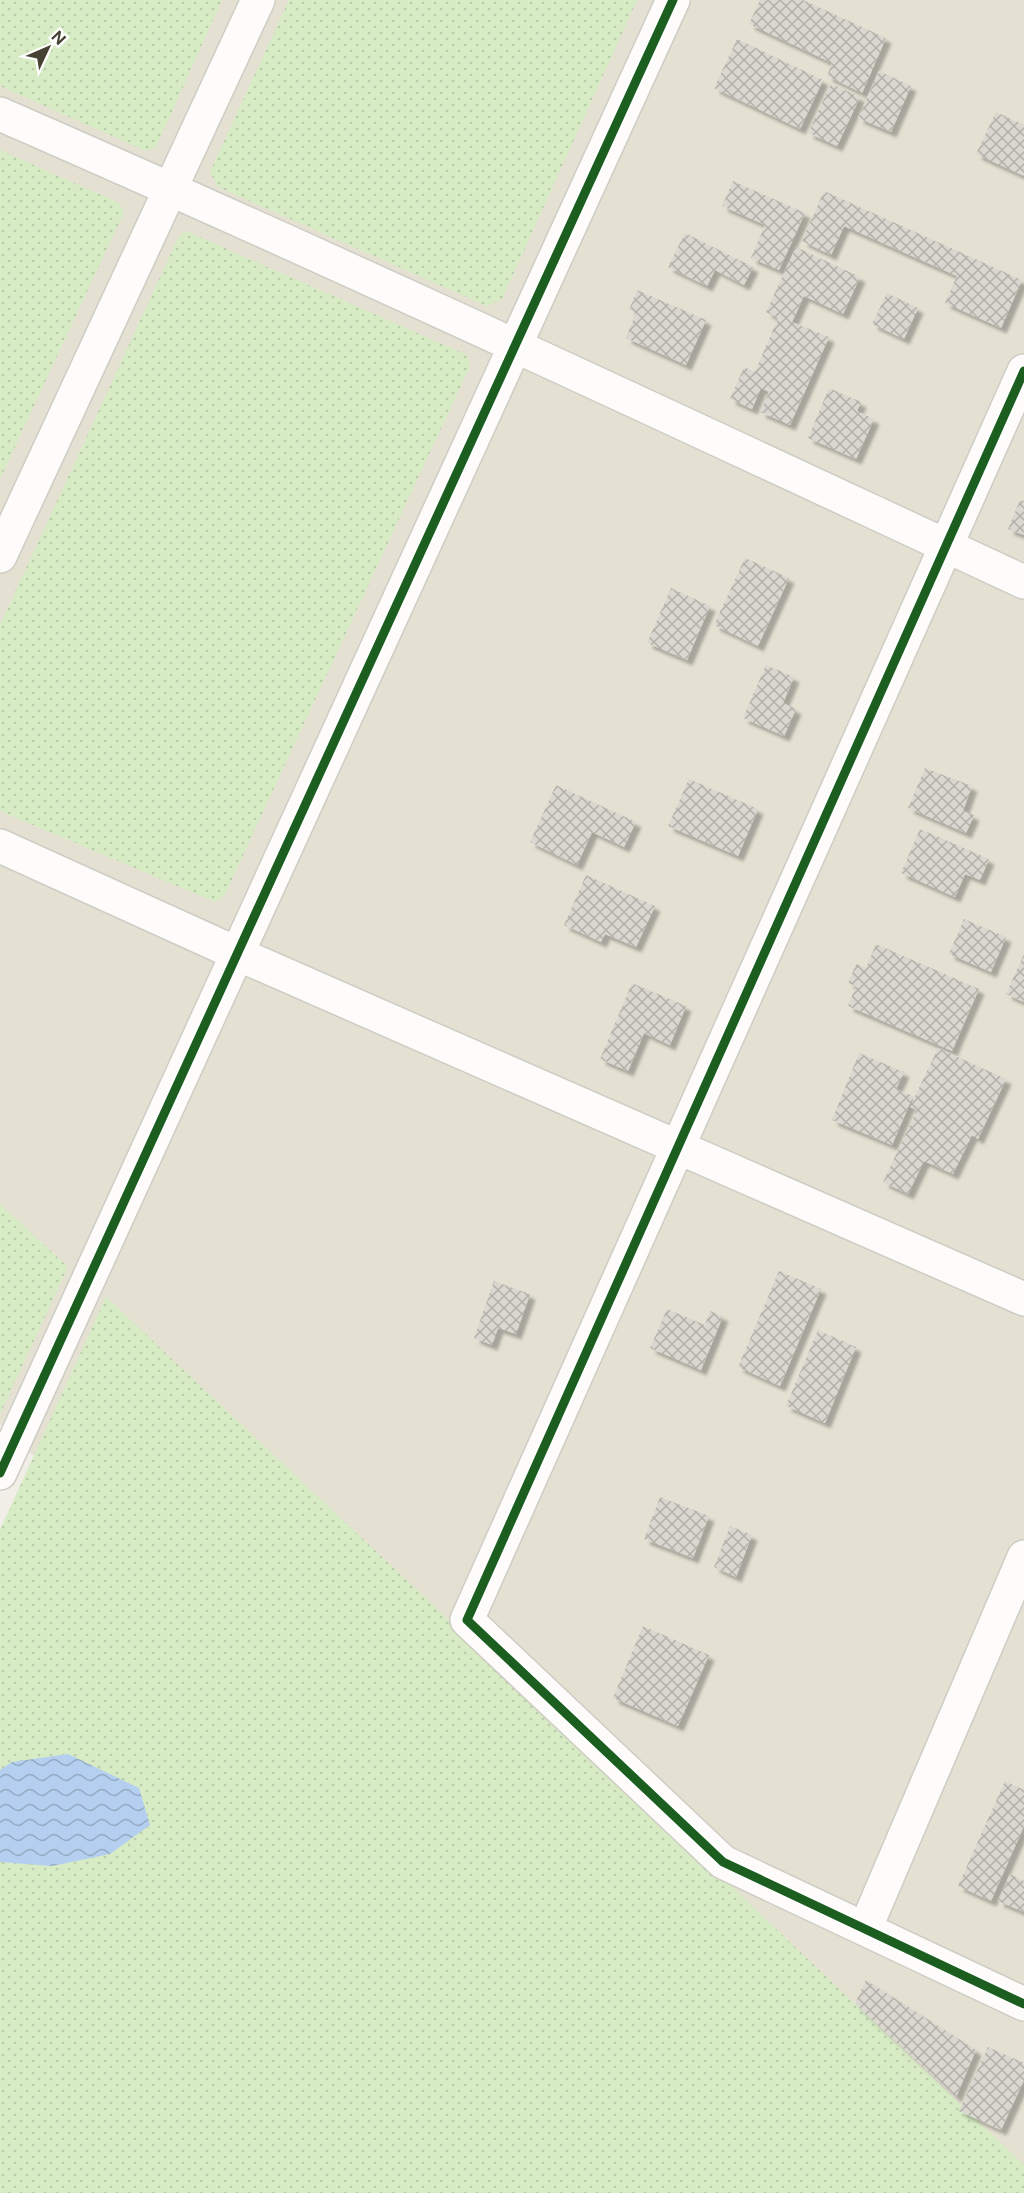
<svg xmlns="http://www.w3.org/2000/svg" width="1024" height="2193" viewBox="0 0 1024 2193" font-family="'Public Sans',sans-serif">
	<defs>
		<pattern id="grass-dots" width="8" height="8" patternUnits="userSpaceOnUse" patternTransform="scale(1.5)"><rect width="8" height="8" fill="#d7ecc4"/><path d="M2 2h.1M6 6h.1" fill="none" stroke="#bacca9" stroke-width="1.8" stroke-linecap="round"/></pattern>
		<pattern id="water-waves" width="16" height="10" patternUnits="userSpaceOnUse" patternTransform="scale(1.5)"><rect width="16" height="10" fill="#b4cff0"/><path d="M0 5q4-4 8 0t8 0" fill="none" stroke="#94aac3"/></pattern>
		<pattern id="building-cross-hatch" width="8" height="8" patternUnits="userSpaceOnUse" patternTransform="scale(1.5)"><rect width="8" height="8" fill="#d9d7cf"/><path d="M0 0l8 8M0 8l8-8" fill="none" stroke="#b2b0a9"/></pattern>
		<filter id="shadow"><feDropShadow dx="5.5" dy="5.5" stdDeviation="1.5" flood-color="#0004"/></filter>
	</defs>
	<rect width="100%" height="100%" fill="#f0eee6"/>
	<path fill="#e4e1d3" d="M0,0H1024V2193H817L0,1424Z"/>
	<path fill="url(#grass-dots)" d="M0,0H222L156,147L146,151L0,86Z
		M289,0H637L502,299L487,306L218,187L210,172Z
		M0,150L119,203L124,212L0,479Z
		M186,231L467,355L470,366L224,896L215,902L0,811V625L179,236Z
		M0,1204L68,1267L0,1414Z
		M106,1297L728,1883L1024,2165V2193H0V1530Z"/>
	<path fill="url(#water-waves)" d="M68,1754L139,1788L150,1825L110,1854L52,1866L0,1862V1770L12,1762Z"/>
	<path fill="url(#building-cross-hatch)" filter="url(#shadow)" d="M760,0H803L886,38L862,93L827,76L832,63L749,24Z
		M737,39L823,80L800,129L714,88Z
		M879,71L911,86L891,132L858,118Z
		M831,84L860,97L837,146L808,133Z
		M996,112L1024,125V176L976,154Z
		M733,181L805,213L779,270L751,258L765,225L722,206Z
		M824,191L1022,280L1001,328L945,303L957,276L844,226L831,255L802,241Z
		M685,233L753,267L744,285L715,270L707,286L668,267Z
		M796,247L860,277L843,314L804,296L792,322L829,337L790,425L760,412L769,392L761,388L752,409L730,399L744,367L755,372L778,318L766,312Z
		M637,290L706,320L686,365L626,338L636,313L629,310Z
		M887,293L918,308L904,339L872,324Z
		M829,388L861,402L857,411L874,419L856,459L808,438Z
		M1020,500L1024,501V535L1008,529Z
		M745,558L789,578L758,646L714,625Z
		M671,588L710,606L687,660L647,643Z
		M766,665L794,677L783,703L796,709L784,736L743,718Z
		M925,768L972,786L963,811L974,815L966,833L908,808Z
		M689,779L758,809L738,856L668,826Z
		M556,785L636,822L624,847L592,832L577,865L530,842Z
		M920,829L989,859L980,880L965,874L955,897L901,873Z
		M586,875L655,906L636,947L605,934L601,942L564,925Z
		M964,919L1006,937L991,972L949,954Z
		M876,944L979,989L952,1051L848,1006L856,986L848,983L856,964L866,968Z
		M1024,954V1002L1006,994Z
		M632,983L686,1006L670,1045L644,1033L628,1071L600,1059Z
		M938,1048L1006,1079L978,1139L972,1135L953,1174L924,1161L908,1194L883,1182L917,1110L910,1107Z
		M859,1053L904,1072L896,1089L913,1096L892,1145L832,1120Z
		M779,1271L821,1289L780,1386L738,1367Z
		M494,1281L530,1294L516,1334L498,1328L492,1345L474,1338Z
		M667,1309L705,1325L710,1311L723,1316L701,1370L650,1348Z
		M818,1330L856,1347L825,1423L786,1406Z
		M660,1497L709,1516L693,1558L644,1539Z
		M730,1526L752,1535L736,1577L714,1567Z
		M643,1626L709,1655L678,1726L613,1698Z
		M1005,1781L1024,1790V1826L991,1901L958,1886Z
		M1010,1874L1024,1881V1912L998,1901Z
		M866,1980L976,2050L956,2097L855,2004Z
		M988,2047L1024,2063V2080L1001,2130L959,2111Z"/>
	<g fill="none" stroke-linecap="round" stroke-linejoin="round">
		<defs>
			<path id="minor" d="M0,114C344,264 684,424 1024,582
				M1024,371L467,1620L723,1862L1024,2004
				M0,556L258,0
				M0,846L238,954L1024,1299
				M0,1473L673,0
				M865,1929L1024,1557"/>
		</defs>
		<use href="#minor" stroke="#ceccc4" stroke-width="36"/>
		<use href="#minor" stroke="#fdfcfb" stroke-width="33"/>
		<defs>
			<path id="cycleway" d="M1024,371L467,1620L723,1862L1024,2004
				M0,1473L673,0"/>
		</defs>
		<use href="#cycleway" stroke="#fff" stroke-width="13"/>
		<use href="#cycleway" stroke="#1b5e20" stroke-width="9"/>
	</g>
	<g transform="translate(48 48) rotate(46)" stroke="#ffffff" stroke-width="4.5" paint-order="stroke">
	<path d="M0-4.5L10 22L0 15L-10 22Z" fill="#454133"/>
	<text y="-9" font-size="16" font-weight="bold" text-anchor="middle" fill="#454133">N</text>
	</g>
</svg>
